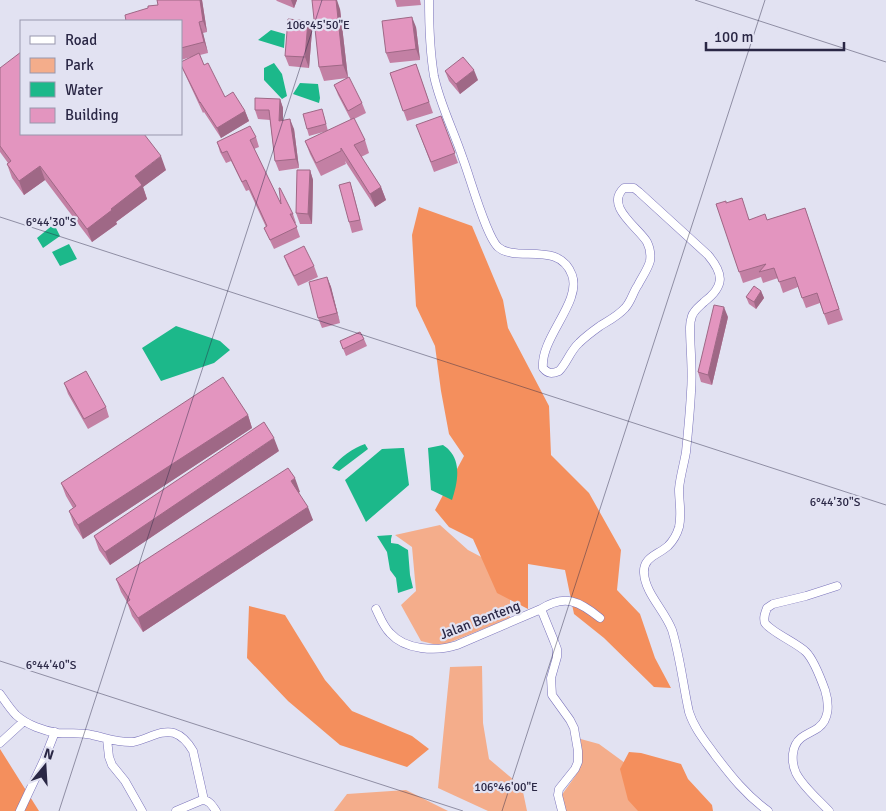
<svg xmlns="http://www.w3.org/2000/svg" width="886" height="811" viewBox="0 0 886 811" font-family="Signika,sans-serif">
	<rect width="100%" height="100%" fill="#e2e2f2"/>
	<path fill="#f4ad8b" d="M440,525L468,550L487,560L510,592V618L441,646L421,641L401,605L416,591L412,547L395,535Z
		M482,666L483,723L489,759L522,787L527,811H488L438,788L450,667Z
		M577,738L599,744L625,763L640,811H558L556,803L576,775Z
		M406,790L448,811H334L347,794Z"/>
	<path fill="#f48f5d" d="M419,207L472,226L503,300L508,328L549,406L551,455L589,493L621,550L617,590L640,614L655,658L671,688L654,687L604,638L574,614L565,570L528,564V609L497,593L473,539L449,527L435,510L464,456L449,434L441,391L435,346L416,306L412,235Z
		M249,606L285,615L325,680L352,711L412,736L429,749L407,767L340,745L288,701L247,658Z
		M0,749L39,811H0Z
		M629,752L641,753L681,764L688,779L712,805L713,811H638L628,800L620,769Z"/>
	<path fill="#1cb88a" d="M271,30L285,34L284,48L258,40Z
		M274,63L282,74L287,96L282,99L264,80V68Z
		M300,83L318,84L320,98L319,103L293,94Z
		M54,224L60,236L43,248L37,238Z
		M69,244L77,259L60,266L52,252Z
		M176,326L220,341L230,350L214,363L161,381L142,348Z
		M365,444L368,449L339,471L332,468C340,457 353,448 365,444Z
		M443,445C445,447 448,448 449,450C462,463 457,485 452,500L431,490L428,448Z
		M402,448H404L409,485L366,522L345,480L382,449Z
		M392,535L391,539V543L398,544L408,550L410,575L413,588L398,593L396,578L390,570L387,552L377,536Z"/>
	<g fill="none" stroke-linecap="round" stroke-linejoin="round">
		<defs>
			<path id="minor" d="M429,0C429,25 430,52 434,76C440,105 454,131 463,159C470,177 486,236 498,247C516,263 559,240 572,275C582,302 540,338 543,368C548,374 552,374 559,371C567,363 570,351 579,343C585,337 593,331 600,326C608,321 618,316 625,308C631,302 633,292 638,285C642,277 648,269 650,261C651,254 650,248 647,242C639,228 604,206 624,188H634L639,192L708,255C724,274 725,286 704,302C700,306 694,310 692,316C691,319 690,324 690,327C690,349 693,370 691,392C690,412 688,432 686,452C684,464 680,477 679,489C679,502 682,514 679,527C677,534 673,541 668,546C658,555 643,557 644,573C645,593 665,611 672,630C680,656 683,685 689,712C694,728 705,741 715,755C731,776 746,795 768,811
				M376,609C380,617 383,626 390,633C405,650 436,652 457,645L541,609L554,641L557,649V657L551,678L552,695L570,720L574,728L578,751V762L575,769L559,789L558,795L562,811
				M541,609C565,594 579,601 600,618
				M0,694C5,701 10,709 16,715C27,725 44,731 58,733C70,734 81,732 92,735C106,738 119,743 133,742C146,740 161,729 174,733C183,736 189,744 193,751L204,800
				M107,739L109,757L112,765L125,781L142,811
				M0,743L24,721
				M20,811L44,760L55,732
				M176,811L202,800C209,800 212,805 216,811
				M829,811C819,800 803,787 796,773C791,762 791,746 801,738C806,734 812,732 818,728C830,719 829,703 825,690C821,679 813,659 806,652C797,643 771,632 765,623C763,618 765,613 767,608L773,604L806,596L837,586"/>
		</defs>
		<use href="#minor" stroke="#7a73bb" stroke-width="9"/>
		<use href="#minor" stroke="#fff" stroke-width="8"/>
	</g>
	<path fill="#c380a4" d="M157,0H202L207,32L203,33L208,53L200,55L204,65L225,97L245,111L249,121L221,138L204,112L203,113L184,72L181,66V62L191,57L181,60V21L148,8L158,5Z
		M276,0H297L294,8L277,1Z
		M395,0H420L421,5L397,7Z
		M340,9L348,78L362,103L366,113L354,119L365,140L369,153L361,157L381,187L386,200L375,207L345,161L346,164L321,176L310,154L305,141L327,131L309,136L307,129L324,116L328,131L351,120L338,95L334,85L347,78L324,81L319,67Z
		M308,21L312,31L309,68L289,66L285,56Z
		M416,27L420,60L390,63L386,53Z
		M416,64L433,113L407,121L390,73Z
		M0,68L21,134L166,170L143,187L147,199L116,222L117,224L92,242L45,180L24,195L12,178L7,164L8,163L0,152Z
		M445,71L478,80L460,94L449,81Z
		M280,99L283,108V120L294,129L299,168L279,171L275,161L270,120L258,119L255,110Z
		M441,116L458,163L434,172L420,135Z
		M256,137L259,147L254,149L281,204L293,214L296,223H295L300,237L274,249L264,228L266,227L249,190L246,191L231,161L226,163L220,152L217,142Z
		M310,170L313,180L312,224H300L296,213Z
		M350,182L353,192L363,230L352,233L349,222Z
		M726,203L749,219L767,220L805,208L843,320L828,325L820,303L806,308L798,287L783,293L778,278L763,283L761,277L743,283L716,204Z
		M284,256L314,266L318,277L298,286L288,266Z
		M327,277L331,287L340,323L322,328L318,318Z
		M761,291L764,298L756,309L749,304L746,297Z
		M728,317L712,385L701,382L698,372Z
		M364,339L367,346L346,356L340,341Z
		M64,383L106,407L109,417L88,429L68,394Z
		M248,415L252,428L83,539L74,525L69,511L73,508L66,496L61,483Z
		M279,451L110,565L99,550L94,536Z
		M300,492L298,493L313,520L143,632L132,616L127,602L121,592L116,579Z"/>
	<path fill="#9f6886" d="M200,0H202L207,32L203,21Z
		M291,0H297L294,8Z
		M332,0H337L340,9L348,78L343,65Z
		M412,17L416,27L420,60L416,49Z
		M308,21L312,31L309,68L305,57Z
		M199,22L203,33L208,53L204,42Z
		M474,70L478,80L460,94L456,84Z
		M280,99L283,108V130L279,121Z
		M245,111L249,121L221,138L217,128Z
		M290,119L294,129L299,168L296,159Z
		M161,156L166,170L143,187L147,199L116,222L117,224L92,242L87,229L111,209L135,176Z
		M40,166L45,180L24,195L19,181Z
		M310,170L313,180L312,224L308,214Z
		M381,187L386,200L375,207L370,194Z
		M327,277L331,287L340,323L337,313Z
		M761,291L764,298L756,309L754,302Z
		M724,307L728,317L712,385L708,375Z
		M248,415L252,428L83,539L78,525Z
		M274,438L279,451L110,565L105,552Z
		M295,478L300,492L296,494L291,481Z
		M308,507L313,520L143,632L138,618Z"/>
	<path fill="#e395bf" stroke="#9f6886" d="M157,0H200L203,21L199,22L204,42L181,48V21H126L125,15L148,8V6L158,5Z
		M312,0H336L343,65L319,67Z
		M412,17L416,49L386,53L382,21Z
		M288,19L308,21L305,57L285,56Z
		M21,52V134H144L161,156L135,176L142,185L111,209L112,210L87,229L40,166L19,181L7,164L11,161L0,146V68Z
		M199,53L204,65L208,63L225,97L233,92L245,111L217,128L200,102V103L181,65V62Z
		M463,57L474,70L456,84L445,71Z
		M416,64L429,102L403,111L390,73Z
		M349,77L362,103L348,111L334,85Z
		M255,98L280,99L279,121L290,119L296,159L275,161L269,110H255Z
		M322,109L326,124L307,129L303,114Z
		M441,116L455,153L431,162L416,125Z
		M354,118L365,140L354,145L381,187L370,194L341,148V151L316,163L305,141Z
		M250,126L256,137L250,140L281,204L279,188H280L293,214H290L297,227L270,240L264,228L267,226L246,180L242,182L227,151L222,153L217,142Z
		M297,170H310L308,214L296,213Z
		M350,182L360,220L349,222L339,185Z
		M742,198L749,220L765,214L767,220L805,208L839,309L824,314L817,293L802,298L795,277L779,282L774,268L759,272L766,264L739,272L716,204L726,201V203Z
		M304,246L314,266L294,276L284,256Z
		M327,277L337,313L318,318L309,282Z
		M754,286L761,291L754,302L746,297Z
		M714,305L724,307L708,375L698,372Z
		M360,332L364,339L343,349L340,341Z
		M86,371L106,407L84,419L64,383Z
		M223,377L248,415L78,525L69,511L76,506L61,483Z
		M264,422L274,438L105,552L94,536Z
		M288,468L295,478L291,481L308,507L138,618L127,602L130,600L116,579Z"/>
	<path fill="none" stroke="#2a2745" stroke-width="1" stroke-opacity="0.45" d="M695,0L886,62M0,217L886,505M0,661L463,811M59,811L322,0M502,811L765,0"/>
	<g text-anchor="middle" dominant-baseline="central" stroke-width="4.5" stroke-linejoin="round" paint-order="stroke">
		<g font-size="14" fill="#2a2745" stroke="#e2e2f2">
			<text transform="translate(480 620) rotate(-21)">Jalan Benteng</text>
		</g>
	</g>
	<g font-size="12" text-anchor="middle" fill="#2a2745" stroke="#e2e2f2" stroke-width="4.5" stroke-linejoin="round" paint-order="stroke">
		<text x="318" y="29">106°45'50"E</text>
		<text x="51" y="226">6°44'30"S</text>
		<text x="835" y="506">6°44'30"S</text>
		<text x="51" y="669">6°44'40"S</text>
		<text x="506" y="791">106°46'00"E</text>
	</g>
	<rect x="20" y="20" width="162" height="115" fill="#e2e2f2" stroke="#9897ad"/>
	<rect x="30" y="36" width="25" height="8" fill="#ffffff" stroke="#9897ad"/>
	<text x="65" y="45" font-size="15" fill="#2a2745">Road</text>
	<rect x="30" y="58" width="25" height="15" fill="#f4ad8b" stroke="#9897ad"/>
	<text x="65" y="70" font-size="15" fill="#2a2745">Park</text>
	<rect x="30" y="82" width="25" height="15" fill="#1cb88a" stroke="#9897ad"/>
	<text x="65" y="95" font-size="15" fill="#2a2745">Water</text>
	<rect x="30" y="108" width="25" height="15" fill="#e395bf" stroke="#9897ad"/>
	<text x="65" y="120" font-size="15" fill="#2a2745">Building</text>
	<g transform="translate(45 766) rotate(18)" stroke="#e2e2f2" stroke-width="4" paint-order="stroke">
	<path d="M0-4L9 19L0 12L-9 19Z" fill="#2a2745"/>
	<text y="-8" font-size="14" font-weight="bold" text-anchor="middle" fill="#2a2745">N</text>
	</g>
	<path d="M706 42v8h138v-8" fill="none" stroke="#2a2745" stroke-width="2.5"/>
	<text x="714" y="42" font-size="15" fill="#2a2745" stroke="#e2e2f2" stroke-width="4" paint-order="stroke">100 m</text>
</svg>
